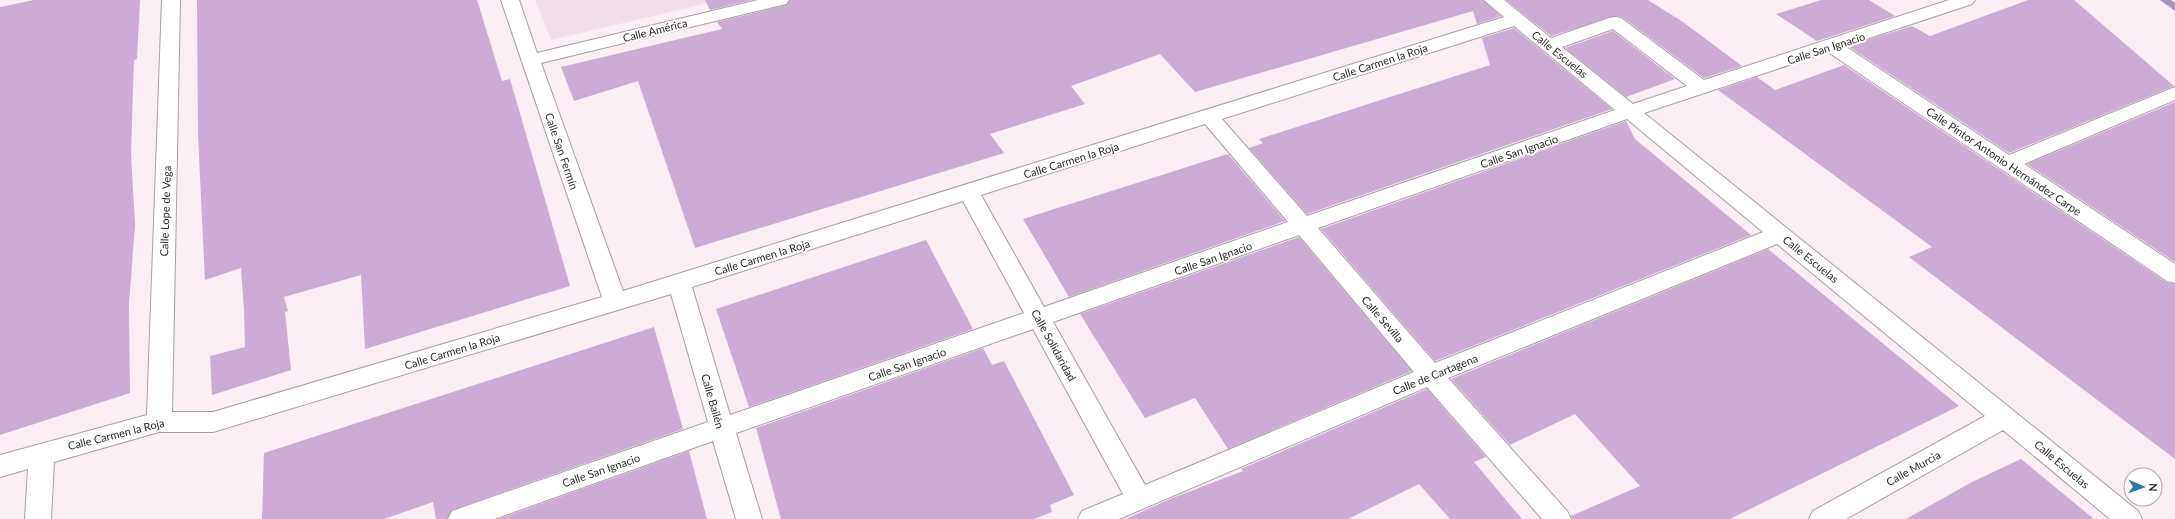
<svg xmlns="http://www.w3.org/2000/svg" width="2175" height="519" viewBox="0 0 2175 519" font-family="Lato,sans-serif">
	<rect width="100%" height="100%" fill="#f8eef4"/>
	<path fill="#f0dfea" d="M535,0H721L551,40Z"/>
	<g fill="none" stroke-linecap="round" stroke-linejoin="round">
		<path fill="#a598b9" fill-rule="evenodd" d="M2160,0H2171L2175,3V11Z"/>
	</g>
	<path fill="#ccacd4" d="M34,0H140L137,59L134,60L133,89L131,154L135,225L129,304L130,393L0,435V7Z
		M197,0H477L502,81L510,79L570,286L365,349L361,275L284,297L288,311L285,312L291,370L212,395L210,356L245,347L244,310L241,268L205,280L198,135Z
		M705,0H752L710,10Z
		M790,0H1483L1501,16L1477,24L1473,11L1195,92L1160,54L1071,86L1085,104L990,134L1004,153L695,248L638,81L574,101L561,67L722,29L717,22L786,5Z
		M1506,0H1648L1683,22L1742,66L1704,78L1622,17L1615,16L1551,36Z
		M1821,0H1869L1895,16L1817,41L1776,14Z
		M2028,0H2074L2174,86L2009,153L1848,46L1912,26L1930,36Z
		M1514,28L1612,109L1307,214L1249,148L1263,143L1259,139L1490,65L1482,38Z
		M1613,31L1675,79L1626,97L1565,48Z
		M1844,65L2166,282L2175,284V459L1909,257L1932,247L1718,90L1757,77L1775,90Z
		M2175,102V262L2027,164Z
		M1626,121L1635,139L1751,235L1435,361L1321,229Z
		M1228,154L1285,221L1069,297L1023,219Z
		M1299,237L1412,371L1228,449L1195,398L1145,418L1080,314Z
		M926,240L973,329L749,407L716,309Z
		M1768,249L1959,406L1730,519H1572L1571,516L1640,486L1575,414L1510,445L1451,379Z
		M654,327L683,429L452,510L447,519H436L433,502L384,519H262L264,453Z
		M983,348L992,365L1004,361L1074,495L1050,505L1052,512L1034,519H781L756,428Z
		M1427,389L1486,457L1474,462L1522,519H1450L1419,484L1348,519H1126L1170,499L1243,471L1241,469Z
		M689,451L707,519H498Z
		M2021,459L2094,519H1906L1972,482Z"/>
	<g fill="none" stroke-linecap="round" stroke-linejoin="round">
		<defs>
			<path id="street" d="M162,0H180L172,412H213L602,297L501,0H519L537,53L758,0H789L786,4L541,63L623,291L1504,17L1484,0H1504L1551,38L1609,18L1615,17L1621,18L1704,80L1949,0H1975L1972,4L1845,46L2009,155L2175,87V100L2024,164L2175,264V283L2167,281L1828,52L1644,113L2138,511L2142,519H2110L2003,430L1846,519H1809L1813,511L1985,416L1777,244L1448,378L1567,511L1571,519H1542L1427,387L1119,519H1078L1082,511L1123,494L1033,329L736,433L762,519H736L713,441L494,519H448L452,511L708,422L671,294L213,432H159L54,462L51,519H25L28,469L0,477V455L147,415ZM1514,26L1615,110L1307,216L1222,119ZM1613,29L1687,86L1633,104L1562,47ZM1627,119L1763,232L1435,363L1318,228ZM1205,124L1288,222L1044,307L981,195ZM963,201L1024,313L730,415L692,287ZM1299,235L1414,372L1145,485L1053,322Z"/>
		</defs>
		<use href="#street" stroke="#a89fa5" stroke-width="2"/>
		<use href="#street" fill="#fff" fill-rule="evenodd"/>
	</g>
	<g text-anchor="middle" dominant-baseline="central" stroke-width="4" stroke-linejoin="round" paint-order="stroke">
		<g font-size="11" fill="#2c292b" stroke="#fff">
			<text transform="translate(655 30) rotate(-14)">Calle América</text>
			<text transform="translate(1826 48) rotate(-18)">Calle San Ignacio</text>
			<text transform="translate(1560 54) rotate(39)">Calle Escuelas</text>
			<text transform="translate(1380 62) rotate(-18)">Calle Carmen la Roja</text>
			<text transform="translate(562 151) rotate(71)">Calle San Fermín</text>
			<text transform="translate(1519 151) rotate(-19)">Calle San Ignacio</text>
			<text transform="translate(1071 160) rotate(-17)">Calle Carmen la Roja</text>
			<text transform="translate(2004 161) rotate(34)">Calle Pintor Antonio Hernández Carpe</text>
			<text transform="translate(165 211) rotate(-88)">Calle Lope de Vega</text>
			<text transform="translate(762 257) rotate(-17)">Calle Carmen la Roja</text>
			<text transform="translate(1213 258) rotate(-19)">Calle San Ignacio</text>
			<text transform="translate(1811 259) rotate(39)">Calle Escuelas</text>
			<text transform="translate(1383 319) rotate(49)">Calle Sevilla</text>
			<text transform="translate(1054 345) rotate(61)">Calle Solidaridad</text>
			<text transform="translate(452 351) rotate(-17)">Calle Carmen la Roja</text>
			<text transform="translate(907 364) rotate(-19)">Calle San Ignacio</text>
			<text transform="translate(1435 374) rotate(-22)">Calle de Cartagena</text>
			<text transform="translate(713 401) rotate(74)">Calle Bailén</text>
			<text transform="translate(116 434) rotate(-14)">Calle Carmen la Roja</text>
			<text transform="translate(2062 464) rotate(40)">Calle Escuelas</text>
			<text transform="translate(1913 468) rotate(-29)">Calle Murcia</text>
			<text transform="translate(601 470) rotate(-19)">Calle San Ignacio</text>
		</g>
	</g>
	<g transform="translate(2143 487) rotate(92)"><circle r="19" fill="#ffffff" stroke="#aba9aa"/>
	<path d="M0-3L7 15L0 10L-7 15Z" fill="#3174aa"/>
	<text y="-6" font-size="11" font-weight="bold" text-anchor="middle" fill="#2c292b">N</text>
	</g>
</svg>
